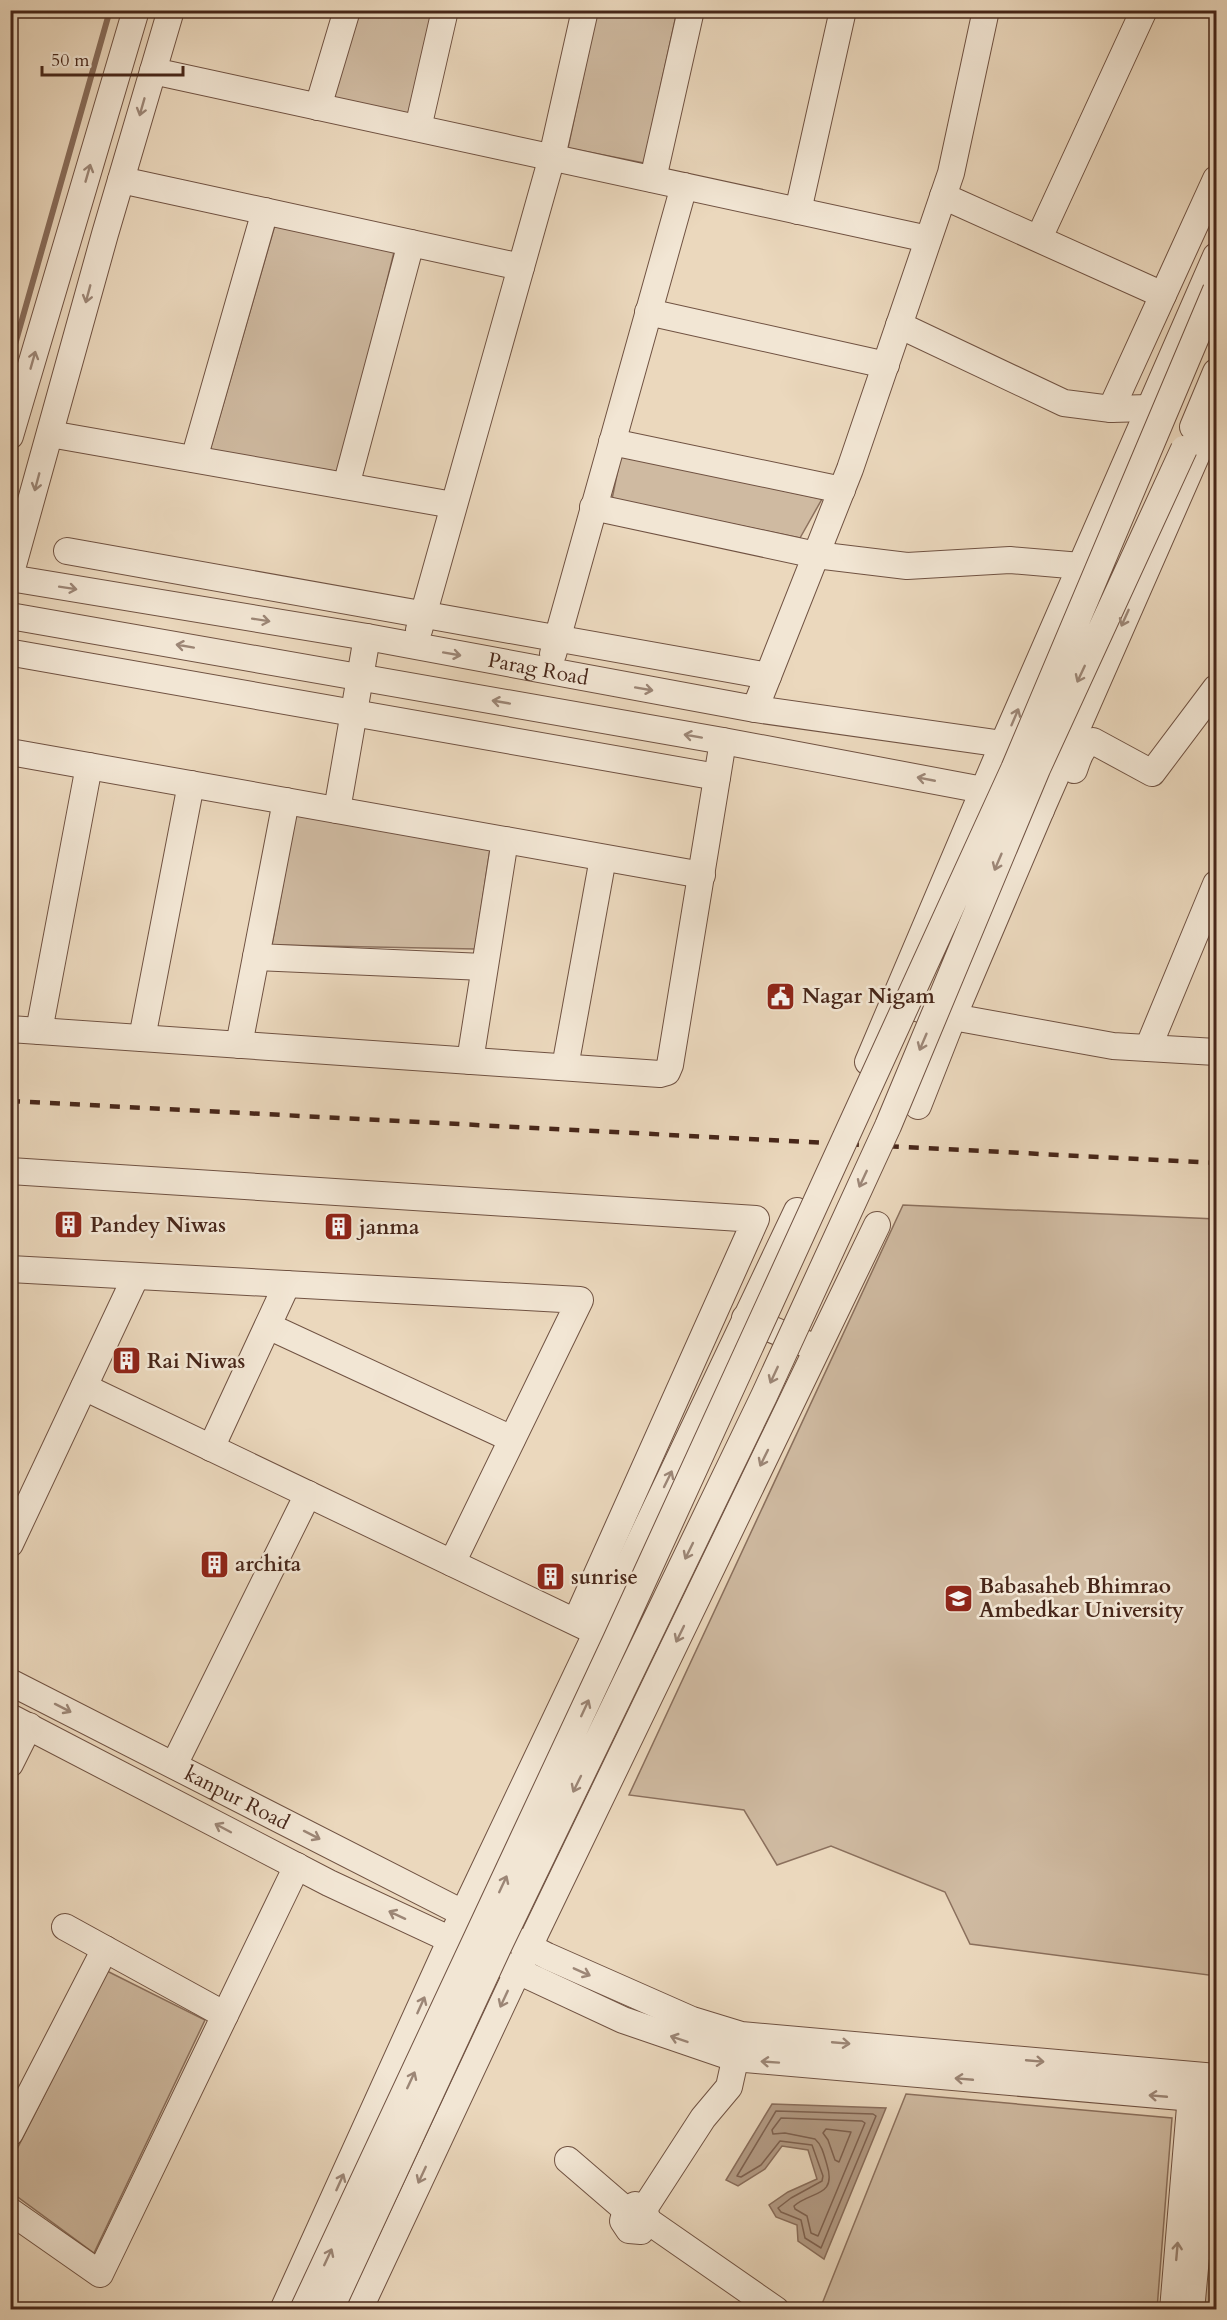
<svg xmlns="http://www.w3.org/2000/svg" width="1227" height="2320" viewBox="0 0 1227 2320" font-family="Cardo,serif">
	<rect width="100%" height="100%" fill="#ebd8bd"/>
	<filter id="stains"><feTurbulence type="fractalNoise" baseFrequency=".00333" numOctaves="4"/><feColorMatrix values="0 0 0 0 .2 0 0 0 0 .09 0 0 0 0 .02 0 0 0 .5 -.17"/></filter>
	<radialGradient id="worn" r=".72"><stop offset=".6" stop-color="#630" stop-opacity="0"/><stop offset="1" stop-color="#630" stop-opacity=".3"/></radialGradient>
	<path fill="#cfbaa1" stroke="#8b705d" stroke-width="1.5" d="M358,11H433L408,116L332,99Z
		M597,11H677L644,163L568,148Z
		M275,225L394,252L340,472L210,450Z
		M621,455L822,499L800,538L612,499Z
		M296,812L490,849L475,949L272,945Z
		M903,1205L1216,1219V1976L970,1944L945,1892L831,1846L777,1865L744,1810L629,1795Z
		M107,1971L205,2020L94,2253L11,2192V2161Z
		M906,2094L1172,2118L1157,2309H820Z
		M1216,2142V2309L1200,2310Z"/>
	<path fill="#b39b85" stroke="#886c5a" stroke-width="1.5" d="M772,2104L886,2108L824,2259L798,2241L797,2225L776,2217L769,2205L788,2192L817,2179L808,2150L782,2146L765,2169L738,2186L726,2180Z"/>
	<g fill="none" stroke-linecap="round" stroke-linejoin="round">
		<path stroke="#7d604f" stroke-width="1.5" d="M776,2111L873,2114L876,2116L821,2248L805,2238L801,2220L781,2212L778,2208L791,2198L822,2181L823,2176L812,2145L780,2141L761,2165L741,2177L737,2176Z
			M781,2118L862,2121L865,2123L818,2236L811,2233L807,2216L795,2209L794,2206C811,2191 837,2197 827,2165C824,2155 822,2145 815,2139L785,2133L773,2134L772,2130Z
			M826,2129L851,2132L839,2162L835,2160L828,2140L823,2133Z"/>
		<path stroke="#886c5a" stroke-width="6" d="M10,362L110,10"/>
		<defs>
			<g id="minor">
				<path d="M153,71L928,239"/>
				<path d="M318,107L347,10"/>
				<path d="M418,128L445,10"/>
				<path d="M653,179L691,10"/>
				<path d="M121,180L521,267"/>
				<path d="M943,196L1163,295"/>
				<path d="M798,211L843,10"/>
				<path d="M1039,238L1144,10"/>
				<path d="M648,312L886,365"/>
				<path d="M899,325L1064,403L1111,409L1149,408"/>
				<path d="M1111,409L1216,179"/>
				<path d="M1193,427L1216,372"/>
				<path d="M50,434L453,505"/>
				<path d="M10,436L136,10"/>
				<path d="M612,442L842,490"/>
				<path d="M194,459L265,211"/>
				<path d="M346,486L411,243"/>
				<path d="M593,507L816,555L907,566L1010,560L1081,566"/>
				<path d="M67,551L768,676"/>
				<path d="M10,576L105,234L171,10"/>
				<path id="s1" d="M10,578L367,637L755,709L1003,744L1064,759"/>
				<path d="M10,616L723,741L983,790L1041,810"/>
				<path d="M419,630L552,157L585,10"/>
				<path d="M13,653L717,777"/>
				<path d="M553,654L684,186"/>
				<path d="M755,709L850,469L951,173L986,10"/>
				<path d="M10,752L702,875"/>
				<path d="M1074,770C1078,759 1081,745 1093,741L1152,773L1216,688"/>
				<path d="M337,810L367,637"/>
				<path d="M256,957L484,967"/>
				<path d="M895,996L897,1001L943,1017H953L1113,1046L1216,1052"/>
				<path d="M10,1029L660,1074L667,1072L670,1065L723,741"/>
				<path d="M39,1031L89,766"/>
				<path d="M142,1038L191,784"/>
				<path d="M239,1045L286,801"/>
				<path d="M1148,1048L1216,884"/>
				<path d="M470,1061L505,840"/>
				<path d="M868,1062L1003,744L1216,256"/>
				<path d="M565,1067L603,858"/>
				<path d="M918,1106L953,1017L1041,810L1216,411"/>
				<path d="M10,1171L756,1219L576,1621"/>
				<path d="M10,1269L580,1300L452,1563"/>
				<path d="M745,1318L811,1346"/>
				<path d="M268,1326L512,1439"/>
				<path d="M84,1387L590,1629"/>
				<path d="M211,1448L287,1284"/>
				<path d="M10,1544L136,1276"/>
				<path id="s2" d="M10,1682L547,1956L692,2020L741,2035L1216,2077"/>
				<path d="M10,1717L329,1883L623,2020L734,2058L1216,2100"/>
				<path d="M10,1764L29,1726"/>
				<path d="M174,1765L308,1494"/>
				<path d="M65,1927L225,2015"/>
				<path d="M10,2133L105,1949"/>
				<path d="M568,2160L626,2210"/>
				<path d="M635,2205L644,2209L648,2221L641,2231L629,2230L623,2221L626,2210Z"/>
				<path d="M644,2209L703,2118L729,2087L739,2042"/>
				<path d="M10,2211L100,2274L297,1866"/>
				<path d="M648,2221L776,2310"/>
				<path d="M283,2310L451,1939L797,1211"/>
				<path d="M359,2310L536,1932L877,1225"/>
				<path d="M1173,2310L1192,2083"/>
				<path d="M1191,2310L1207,2143L1215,2083"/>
			</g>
		</defs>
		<use href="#minor" stroke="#705242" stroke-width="28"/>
		<use href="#minor" stroke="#f2e6d4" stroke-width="26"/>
		<path stroke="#472619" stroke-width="4.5" stroke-dasharray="10 10" stroke-linecap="butt" d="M10,1101L1216,1163"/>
		<defs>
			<path id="minor-bridge" d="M303,2310L616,1640L1014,769L1216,290
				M330,2310L501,1941L764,1396L888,1126L1037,769L1184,449"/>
		</defs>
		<use href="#minor-bridge" stroke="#705242" stroke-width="28" stroke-linecap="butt"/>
		<use href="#minor-bridge" stroke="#f2e6d4" stroke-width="26"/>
	</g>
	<defs><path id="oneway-shaft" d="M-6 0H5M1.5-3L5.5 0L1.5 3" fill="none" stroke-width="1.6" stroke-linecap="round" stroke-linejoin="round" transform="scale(1.5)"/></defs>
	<g stroke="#9c8676">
		<use href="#oneway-shaft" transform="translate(142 107) rotate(106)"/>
		<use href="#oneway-shaft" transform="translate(88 173) rotate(-74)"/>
		<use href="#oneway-shaft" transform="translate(88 294) rotate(105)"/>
		<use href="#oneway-shaft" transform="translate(33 360) rotate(-74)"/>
		<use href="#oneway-shaft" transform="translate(37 482) rotate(105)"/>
		<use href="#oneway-shaft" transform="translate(68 588) rotate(9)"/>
		<use href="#oneway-shaft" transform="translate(1125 618) rotate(114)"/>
		<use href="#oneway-shaft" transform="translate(261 620) rotate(9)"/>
		<use href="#oneway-shaft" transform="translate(185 646) rotate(-170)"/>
		<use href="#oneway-shaft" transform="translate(452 654) rotate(10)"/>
		<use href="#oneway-shaft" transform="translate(1081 674) rotate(115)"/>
		<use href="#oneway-shaft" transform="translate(644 689) rotate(10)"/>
		<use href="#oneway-shaft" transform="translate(501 702) rotate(-170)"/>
		<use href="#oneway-shaft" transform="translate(1015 717) rotate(-67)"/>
		<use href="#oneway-shaft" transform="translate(693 736) rotate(-170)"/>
		<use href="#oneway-shaft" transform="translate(926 779) rotate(-169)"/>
		<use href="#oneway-shaft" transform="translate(998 862) rotate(113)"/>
		<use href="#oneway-shaft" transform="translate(923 1042) rotate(113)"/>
		<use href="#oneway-shaft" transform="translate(863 1179) rotate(115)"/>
		<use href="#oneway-shaft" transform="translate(774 1375) rotate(115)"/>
		<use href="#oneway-shaft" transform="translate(764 1458) rotate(116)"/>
		<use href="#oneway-shaft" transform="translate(668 1479) rotate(-64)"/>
		<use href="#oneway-shaft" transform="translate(689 1551) rotate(116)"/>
		<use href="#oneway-shaft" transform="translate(680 1634) rotate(116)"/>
		<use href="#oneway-shaft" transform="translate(63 1708) rotate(27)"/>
		<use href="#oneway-shaft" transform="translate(585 1708) rotate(-65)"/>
		<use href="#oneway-shaft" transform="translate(577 1784) rotate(116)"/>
		<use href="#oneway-shaft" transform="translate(223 1828) rotate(-152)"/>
		<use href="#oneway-shaft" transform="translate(312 1835) rotate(27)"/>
		<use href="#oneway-shaft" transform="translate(503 1884) rotate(-65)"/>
		<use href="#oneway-shaft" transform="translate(397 1915) rotate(-155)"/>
		<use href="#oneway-shaft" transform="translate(582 1972) rotate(24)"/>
		<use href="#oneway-shaft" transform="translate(504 1999) rotate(115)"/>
		<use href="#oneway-shaft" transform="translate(421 2005) rotate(-66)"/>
		<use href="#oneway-shaft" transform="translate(679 2039) rotate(-161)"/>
		<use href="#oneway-shaft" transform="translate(841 2043) rotate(5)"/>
		<use href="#oneway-shaft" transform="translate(1035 2061) rotate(5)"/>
		<use href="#oneway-shaft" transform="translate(770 2062) rotate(-176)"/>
		<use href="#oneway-shaft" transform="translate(964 2079) rotate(-175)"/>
		<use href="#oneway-shaft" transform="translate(411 2080) rotate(-65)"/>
		<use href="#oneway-shaft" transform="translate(1158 2096) rotate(-175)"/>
		<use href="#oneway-shaft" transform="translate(422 2175) rotate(115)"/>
		<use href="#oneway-shaft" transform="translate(340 2182) rotate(-66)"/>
		<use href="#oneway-shaft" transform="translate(1177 2251) rotate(-85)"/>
		<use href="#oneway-shaft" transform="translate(328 2257) rotate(-65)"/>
	</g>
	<defs>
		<symbol id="civic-square" viewBox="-11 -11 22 22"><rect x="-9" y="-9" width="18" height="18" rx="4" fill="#8f2418" stroke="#f2e6d4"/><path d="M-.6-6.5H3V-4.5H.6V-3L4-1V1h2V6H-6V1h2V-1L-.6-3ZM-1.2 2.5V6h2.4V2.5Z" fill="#fff"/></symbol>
		<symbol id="building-square" viewBox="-11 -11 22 22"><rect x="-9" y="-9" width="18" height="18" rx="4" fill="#8f2418" stroke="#f2e6d4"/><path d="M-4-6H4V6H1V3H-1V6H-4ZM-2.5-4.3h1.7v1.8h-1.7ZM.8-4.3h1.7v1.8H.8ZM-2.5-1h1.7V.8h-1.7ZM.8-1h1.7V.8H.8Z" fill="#fff"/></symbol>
		<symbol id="university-square" viewBox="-11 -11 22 22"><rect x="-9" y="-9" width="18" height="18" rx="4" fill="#8f2418" stroke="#f2e6d4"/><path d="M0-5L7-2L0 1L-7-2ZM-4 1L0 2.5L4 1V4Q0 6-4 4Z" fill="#fff"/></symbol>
	</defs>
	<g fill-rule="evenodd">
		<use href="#civic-square" x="764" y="980" width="33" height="33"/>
		<use href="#building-square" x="52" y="1208" width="33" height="33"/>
		<use href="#building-square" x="322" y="1210" width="33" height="33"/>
		<use href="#building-square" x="110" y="1344" width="33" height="33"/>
		<use href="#building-square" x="198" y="1548" width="33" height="33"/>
		<use href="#building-square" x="534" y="1560" width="33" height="33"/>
		<use href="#university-square" x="942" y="1582" width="33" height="33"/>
	</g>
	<g text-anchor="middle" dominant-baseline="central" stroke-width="5" stroke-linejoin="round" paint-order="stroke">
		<g font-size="21" fill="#472619" stroke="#f2e6d4">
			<text stroke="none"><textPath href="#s1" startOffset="536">Parag Road</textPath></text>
			<text stroke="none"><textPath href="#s2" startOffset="255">kanpur Road</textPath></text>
		</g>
		<g font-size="21" font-weight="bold" fill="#472619" stroke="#f2e6d4" text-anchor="start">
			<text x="802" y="996">Nagar Nigam</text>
			<text x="90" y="1225">Pandey Niwas</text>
			<text x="359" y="1227">janma</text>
			<text x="147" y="1361">Rai Niwas</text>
			<text x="235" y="1564">archita</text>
			<text x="571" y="1577">sunrise</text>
			<text x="979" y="1586">Babasaheb Bhimrao<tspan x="979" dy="24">Ambedkar University</tspan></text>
		</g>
	</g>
	<rect width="1227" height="2320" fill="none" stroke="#ebd8bd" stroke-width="36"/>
	<rect x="12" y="12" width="1203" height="2296" fill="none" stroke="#472619" stroke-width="3"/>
	<rect x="18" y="18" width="1191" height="2284" fill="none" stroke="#472619" stroke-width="1.5"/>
	<path d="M42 66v9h141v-9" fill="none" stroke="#472619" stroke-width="3"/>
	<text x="51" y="66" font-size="18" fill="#472619" stroke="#f2e6d4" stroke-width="4.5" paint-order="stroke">50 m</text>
	<rect width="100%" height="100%" filter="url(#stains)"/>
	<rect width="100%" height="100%" fill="url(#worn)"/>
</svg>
